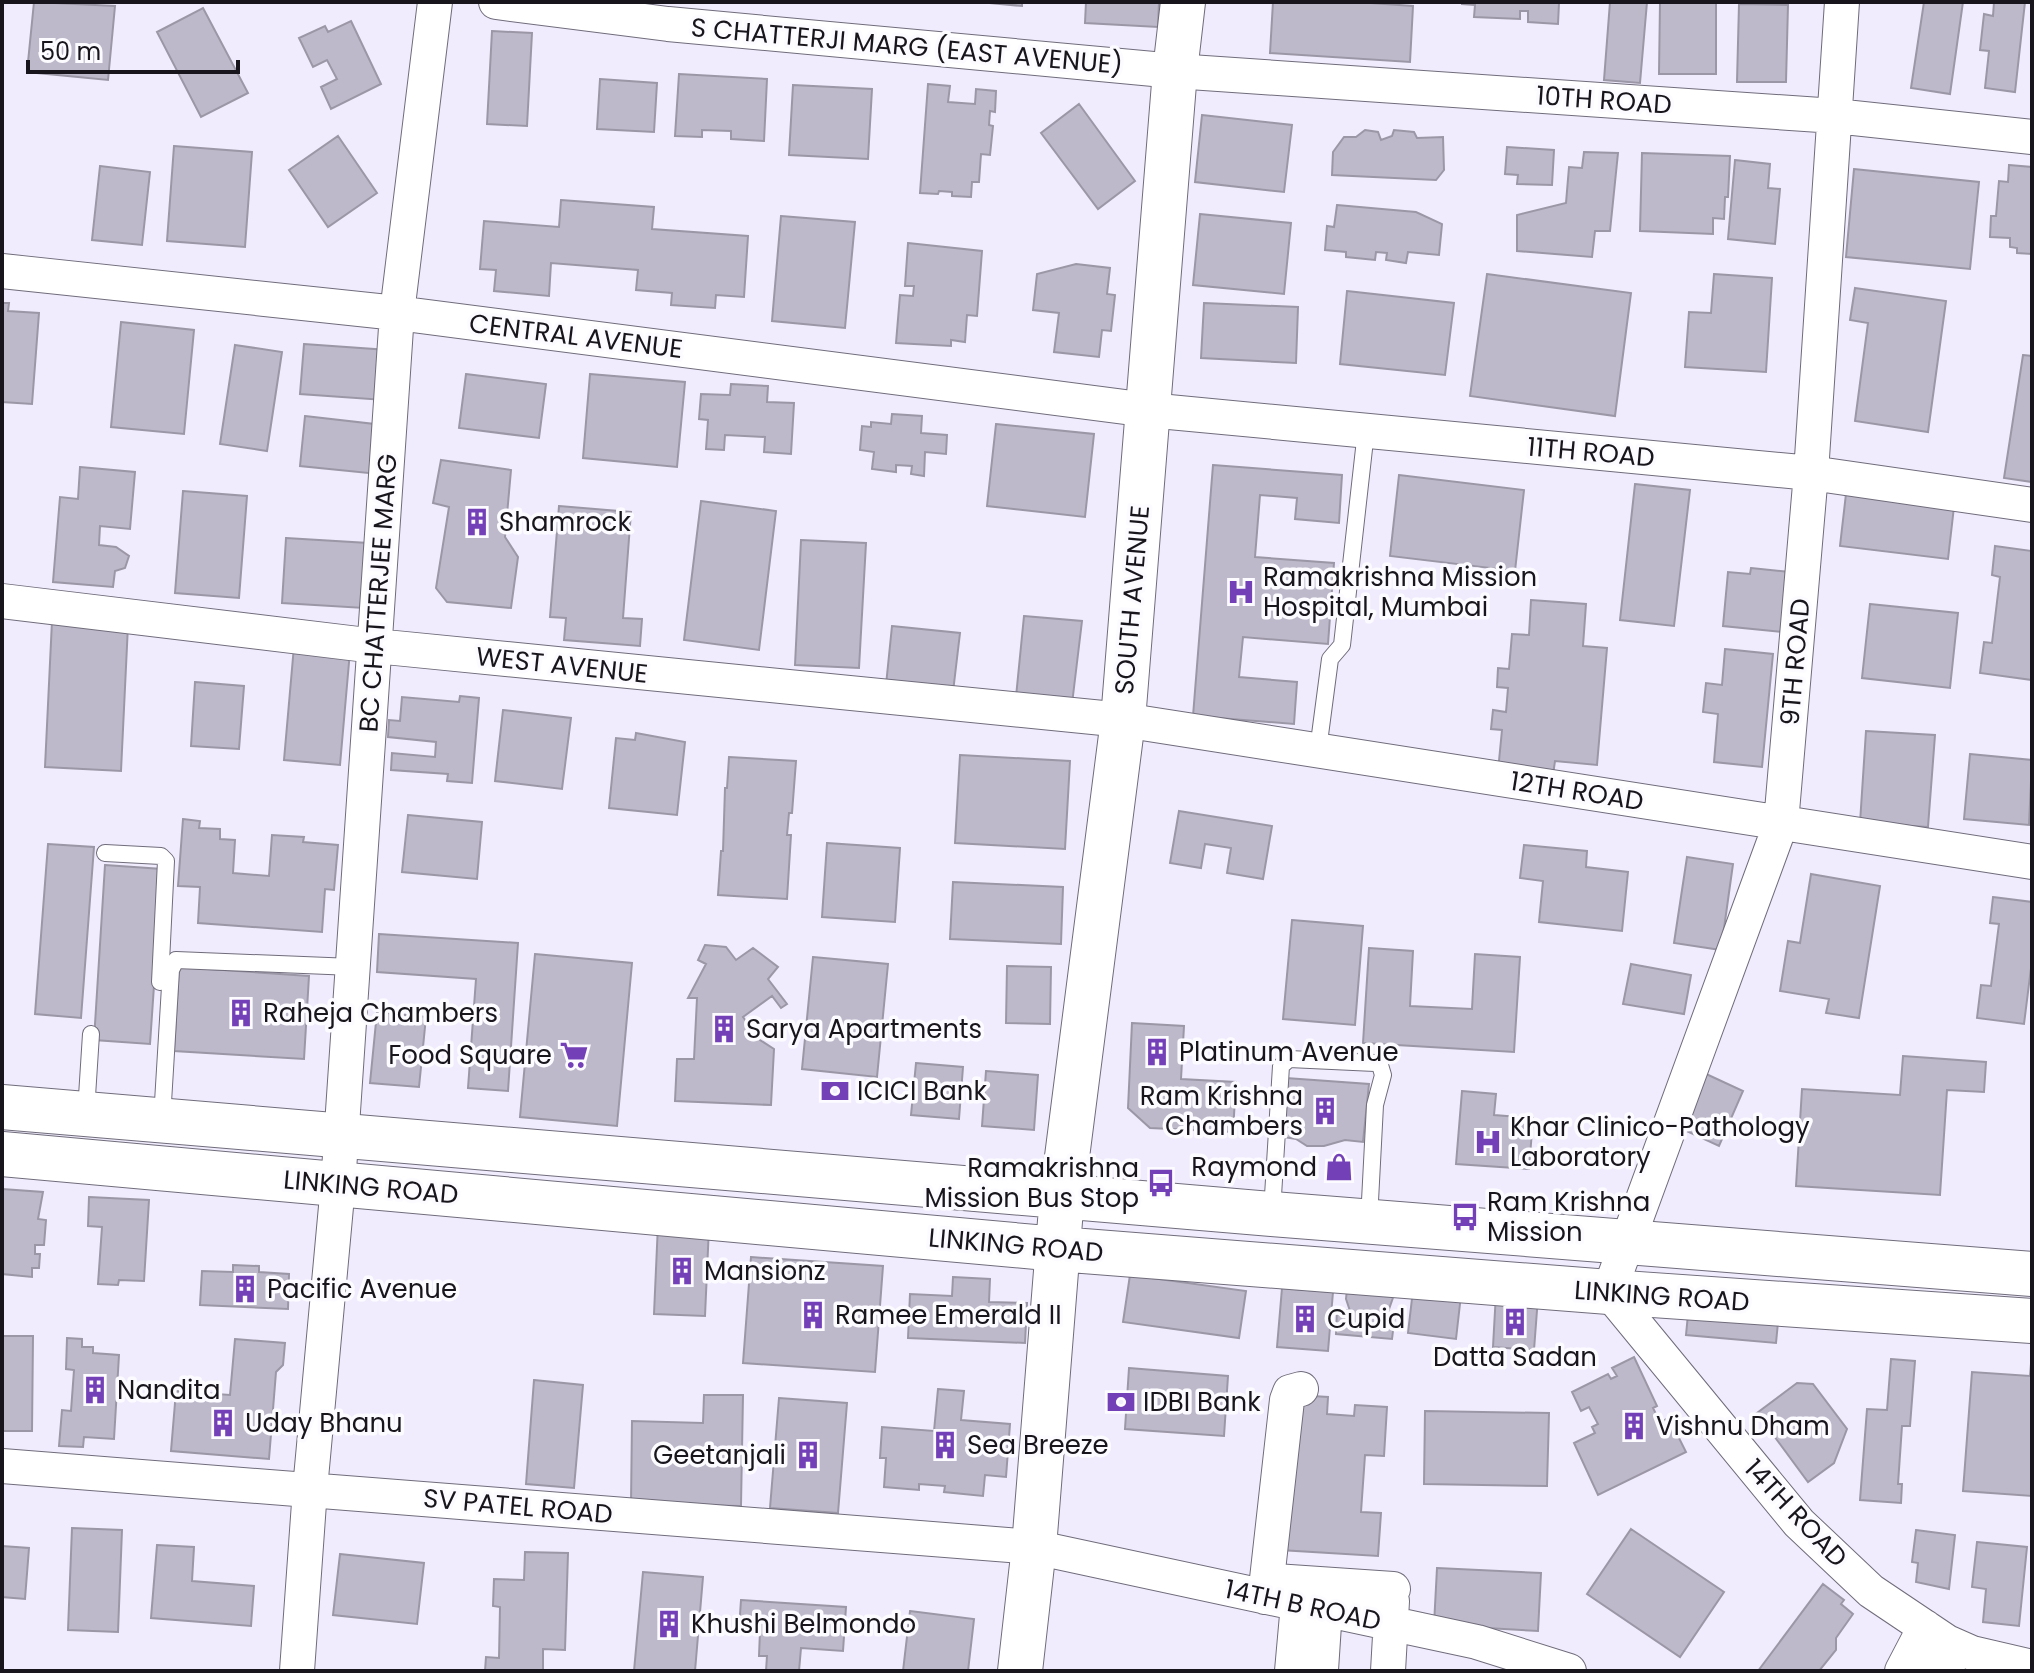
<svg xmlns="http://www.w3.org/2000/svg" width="2034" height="1673" viewBox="0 0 2034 1673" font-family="Poppins,sans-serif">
	<rect width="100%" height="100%" fill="#f1ecfd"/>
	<path fill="#beb9ca" stroke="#9c97a7" stroke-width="2" d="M34,2L115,6L108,80L27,72Z
		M979,2H1022V6Z
		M1086,2H1159L1158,27L1085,23Z
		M1273,2H1356L1413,6L1410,62L1270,53Z
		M1462,2L1559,3L1558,24L1528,22V11H1520V19L1474,17L1475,5L1462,4Z
		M1610,2H1647L1640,83L1604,80Z
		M1660,2H1716V74H1659Z
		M1924,2H1963L1950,94L1911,88Z
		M1994,2H2025L2015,92L1985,88L1989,51L1980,50L1984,14L1993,16Z
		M1739,4L1788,5L1786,82H1737Z
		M203,8L248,93L201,117L157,32Z
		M351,21L381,84L331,109L321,87L337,79L327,60L313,67L299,38L325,26L328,32Z
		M492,31L532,33L527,126L487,124Z
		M679,74L767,79L764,141L731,139V131L702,130V137L675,136Z
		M600,79L657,83L654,132L597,129Z
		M928,84L950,86L948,102L975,104L976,89L996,91L995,112L990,111L989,125L993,126L990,155L981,154L979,182H972L971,197L952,196V192L939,191L938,194L920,193Z
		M793,85L872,89L868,159L789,155Z
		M1079,104L1135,181L1098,209L1041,133Z
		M1202,115L1292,125L1284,192L1195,182Z
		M1365,130L1378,132L1381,140L1392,136L1394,130L1414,132L1417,138L1443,137L1444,170L1436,180L1332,175L1333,152L1344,137H1356Z
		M338,136L377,193L328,227L289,170Z
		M174,146L252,152L245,247L167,241Z
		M1507,147L1554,150L1552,185L1517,184L1518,175L1505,174Z
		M1584,152L1618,153L1610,231H1595L1592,257L1517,251V215L1566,203L1569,167L1582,168Z
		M1642,153L1730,156L1728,197H1725L1724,219L1713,218V234L1640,231Z
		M1735,160L1770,164L1768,188L1780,189L1775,244L1728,239Z
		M2009,165L2032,167V254L2017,253V248L2010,247V238L1990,237L1991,216H1996L1999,181L2008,182Z
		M100,166L150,172L142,245L92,240Z
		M1854,169L1979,182L1970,269L1846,257Z
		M561,200L654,207L652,229L748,236L744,297L716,295L715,308L671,305L672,293L636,290L638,270L551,263L549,296L494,291L496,270L480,269L484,221L559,227Z
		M1337,205L1416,212L1442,224L1439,255L1408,252L1406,263L1386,260L1387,253L1376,252L1375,260L1346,257V252L1325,250L1327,226L1334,227Z
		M1200,214L1291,223L1284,294L1193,285Z
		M781,216L855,222L845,328L772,321Z
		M908,243L982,251L977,316L967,315L965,342L951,340V346L896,343L900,295L913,296L914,286H905Z
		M1076,264L1110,268L1107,294L1115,295L1111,331L1102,330L1099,357L1054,352L1059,313L1033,310L1037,274Z
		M1487,274L1631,293L1615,416L1470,396Z
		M1714,274L1772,278L1766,372L1685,367L1689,312L1711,313Z
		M1855,288L1946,301L1928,432L1855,421L1868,323L1850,320Z
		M1347,291L1454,303L1445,375L1340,364Z
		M2,303H9L8,311L39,313L32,404L2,402Z
		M1204,303L1298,307L1296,363L1201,358Z
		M121,322L194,330L184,434L111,427Z
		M304,344L388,350L384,400L300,394Z
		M235,345L282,352L267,451L220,444Z
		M2023,355L2032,356V482L2004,478Z
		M466,374L546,384L539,438L459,428Z
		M590,374L685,382L677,467L583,458Z
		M731,384L768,386L767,402L794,403L791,454L764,452L765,437L725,435L724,450L706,449L708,420L699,419L701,394L730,395Z
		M892,414L922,416L921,433L947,435L946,454L925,452L924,476L911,474L912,466L896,465V472L872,469L874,452L860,450L862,426L871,427V422L891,424Z
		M305,416L383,425L378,474L300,466Z
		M996,424L1094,434L1085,517L987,506Z
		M441,460L511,470L505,537L518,557L511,608L447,602L436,588L449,507L433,503Z
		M1213,465L1342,475L1339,523L1295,519L1297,498L1260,495L1255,557L1334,563L1328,644L1243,637L1239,677L1297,682L1294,724L1193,716Z
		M80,467L135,472L130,529L100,526L99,545L116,547L129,556L125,568L115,571L113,587L53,582L60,497L78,499Z
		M1399,475L1524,490L1515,571L1390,556Z
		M1635,484L1690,490L1674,626L1620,620Z
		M1847,485L1955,498L1948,559L1840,546Z
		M183,491L247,496L239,598L175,593Z
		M701,501L776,511L759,650L684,640Z
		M559,506L631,512L623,618L642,619L640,646L564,640L566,618L550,617Z
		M286,538L368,543L364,608L282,603Z
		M801,540L866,543L859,668L795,665Z
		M1995,546L2032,551V680L1980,673L1984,642L1992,643L2000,577L1992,575Z
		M1751,568L1799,573L1793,633L1723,626L1728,572L1750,574Z
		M1531,600L1586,604L1583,646L1607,648L1597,765L1555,761L1553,775L1498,771L1502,730L1491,729L1493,710L1506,712L1508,688L1497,687L1498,668L1509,669L1512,634L1529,635Z
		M1870,604L1958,613L1950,688L1862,678Z
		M1024,616L1082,621L1072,704L1016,697Z
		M52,621L128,625L121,771L45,767Z
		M892,626L960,633L953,692L886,685Z
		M294,646L350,651L340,765L284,760Z
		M1725,649L1773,654L1762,767L1714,762L1718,714L1703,712L1706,683L1722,685Z
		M195,682L244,686L239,749L191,746Z
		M460,696L479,698L472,783L447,781L448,774L391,770L392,753L435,757L436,742L388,737L389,720L400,721L402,697L459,702Z
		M503,710L571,718L562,789L495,781Z
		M1866,731L1935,735L1928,827L1860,823Z
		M636,733L685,742L677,815L609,808L616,738L635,740Z
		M1970,754L2032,760L2029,825L1964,819Z
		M960,755L1070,761L1065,849L955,843Z
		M729,757L796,761L792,813H789L787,835H791L787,899L718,895L721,851H723L725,788H727Z
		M1179,811L1272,826L1263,879L1227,873L1231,848L1205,844L1201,868L1170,863Z
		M408,815L482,822L477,879L402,872Z
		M183,819L200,821L199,828L220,829V839L235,840L233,873L269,876L272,835L304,837L303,842L338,845L334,890L325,889L322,932L198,923L200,887L178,886Z
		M827,843L900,848L895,922L822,917Z
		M48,844L94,847L81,1018L35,1014Z
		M1524,845L1587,851L1586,867L1628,872L1622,931L1539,922L1543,881L1520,878Z
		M1687,857L1733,864L1721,950L1674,943Z
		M105,865L162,869L150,1044L94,1040Z
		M1811,874L1880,886L1859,1018L1826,1013L1829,999L1780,991L1788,941L1800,943Z
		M953,882L1063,887L1061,944L950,939Z
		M1993,897L2032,902V960L2024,1024L1977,1018L1981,985L1991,986L1999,924L1990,923Z
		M1292,920L1363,926L1355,1025L1283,1019Z
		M379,934L518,943L508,1091L468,1088L476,979L377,972Z
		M705,945L726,947L736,960L753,948L778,967L768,979L787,1004L781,1008L772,996L743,1017L760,1040L774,1049L771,1105L675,1101L677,1059H694L697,998H688L706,964L698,960Z
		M1369,948L1413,951L1410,1006L1472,1009L1475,954L1520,957L1514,1052L1363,1043Z
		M535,954L632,963L617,1126L520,1117Z
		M813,957L888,964L877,1077L802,1069Z
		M1631,964L1691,975L1684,1014L1623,1004Z
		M1007,966L1051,967L1050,1024L1006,1023Z
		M179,967L309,976L304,1059L174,1051Z
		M377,1012L426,1017L419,1087L370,1083Z
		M1132,1023L1184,1026L1181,1079L1236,1082L1233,1132L1150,1128L1128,1108Z
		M1903,1056L1986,1062L1984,1092L1947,1090L1940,1195L1796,1186L1802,1089L1900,1095Z
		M916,1063L963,1067L959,1119L911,1115Z
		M986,1071L1038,1075L1034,1130L982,1126Z
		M1704,1073L1743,1091L1719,1146L1680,1128Z
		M1286,1078L1369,1084L1363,1142L1345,1140L1324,1146H1307L1296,1139L1283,1137Z
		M1462,1091L1496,1094L1494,1115L1533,1118L1529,1169L1456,1164Z
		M2,1189L43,1192L38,1219L46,1220L44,1245H35V1254H40L39,1268H32V1277L2,1274Z
		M89,1197L149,1200L144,1281L119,1280L118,1285L98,1284L102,1227L88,1226Z
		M658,1224L709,1227L705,1316L654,1314Z
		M751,1257L883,1266L875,1372L743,1363Z
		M233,1265L259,1266V1272L289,1274L288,1309L200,1305L202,1271L233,1272Z
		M1130,1275L1246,1291L1239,1338L1123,1322Z
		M953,1277L990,1279L989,1302L1027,1303L1025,1343L908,1338L910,1294L952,1296Z
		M1282,1288L1333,1292L1328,1351L1277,1347Z
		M1347,1289L1395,1292L1387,1315H1395L1392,1339L1336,1334L1337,1309L1350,1311L1346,1299Z
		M1413,1290L1461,1295L1456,1339L1408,1333Z
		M1496,1293L1538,1297L1534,1350L1493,1347Z
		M1689,1304L1779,1312L1776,1343L1686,1335Z
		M2,1336H33L32,1431H2Z
		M67,1338L82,1339V1347H93V1353L119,1355L114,1439L84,1437L83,1447L59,1446L62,1410L71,1411L74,1370L66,1369Z
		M235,1339L285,1343L283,1365L276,1372L269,1459L171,1451L176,1391L230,1395Z
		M2032,1351V1496L1963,1491L1972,1372L2030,1376Z
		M1634,1357L1657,1406L1653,1408L1660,1422L1669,1418L1686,1452L1598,1495L1574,1443L1595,1433L1592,1427L1598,1424L1589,1407L1581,1411L1572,1392L1608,1374L1611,1379L1617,1376L1612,1368Z
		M1891,1359L1915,1361L1910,1426H1902L1898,1484H1902L1901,1503L1860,1500L1867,1409L1887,1410Z
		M1129,1368L1228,1376L1224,1436L1125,1429Z
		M534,1380L583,1385L574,1488L526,1484Z
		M1797,1383L1813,1384L1847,1429L1834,1463L1808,1482L1757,1413Z
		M938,1389L964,1391L961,1420L1010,1424L1006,1477L985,1475L983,1496L944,1492L945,1486L919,1484V1490L884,1487L886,1458H880L882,1427L934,1431Z
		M704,1395H743L741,1506L631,1504L632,1421L703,1423Z
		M1296,1395L1328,1397L1327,1414L1354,1416L1355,1405L1387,1407L1384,1456L1365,1455L1361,1512L1381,1513L1378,1556L1280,1550Z
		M779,1398L847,1403L838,1513L770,1508Z
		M1425,1411L1549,1413L1547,1486L1424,1484Z
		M72,1528L122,1530L118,1632L68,1630Z
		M1631,1529L1724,1592L1680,1657L1587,1594Z
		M1916,1530L1955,1535L1949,1589L1916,1582L1918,1563L1912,1562Z
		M1977,1542L2027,1547L2019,1626L1983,1622L1986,1589L1972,1587Z
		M157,1545L194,1547L192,1581L254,1586L251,1626L151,1618Z
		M2,1546L29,1548L25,1599L2,1597Z
		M525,1552L568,1553L565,1650L543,1649V1671H485L486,1657L499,1658L500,1607L493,1606L494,1579L524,1580Z
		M340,1554L424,1563L417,1624L333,1615Z
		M1437,1568L1541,1573L1538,1631L1434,1625Z
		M643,1572L703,1577L695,1671H634Z
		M1823,1584L1844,1600L1841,1604L1853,1614L1836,1638V1650L1819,1671H1758Z
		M741,1600L846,1607L843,1651L801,1648L799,1671H766L767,1656H759L760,1631L739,1629Z
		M910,1611L974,1619L968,1671H903Z"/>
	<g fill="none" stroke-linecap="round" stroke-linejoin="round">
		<defs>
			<path id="lane" d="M1318,750L1330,659L1342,645L1366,431
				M105,853L161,856L166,861L160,982
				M86,1112L91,1034
				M162,1119L171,970L176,960L353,967
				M1272,1212L1281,1066L1289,1059L1375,1063L1380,1065L1383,1075L1375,1105L1369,1220"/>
			<path id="street" d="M496,2L668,24L1175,71L1835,116L2032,137
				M1842,2L1811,473L1781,823L1609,1292L1799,1523L1871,1591L1947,1642L1972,1653L2032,1667
				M2,271L397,313L1148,410L1811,473L2032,505
				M2,601L375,646L1123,720L2032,862
				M2,1466L1034,1547L1477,1642L1569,1671
				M1275,1581L1393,1589
				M1265,1597L1287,1400L1290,1392L1301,1389
				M1911,1654L1948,1671
				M1321,1670L1325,1609
				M297,1671L310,1489L338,1185L397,313L435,2
				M1292,1671L1298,1604
				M1388,1671L1392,1601
				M1902,1671L1925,1627"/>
			<path id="secondary" d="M2,1107L1272,1214L2032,1274
				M2,1154L1058,1249L1609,1292L2032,1321
				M1020,1671L1034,1547L1062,1196L1123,720L1175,71L1183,2"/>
		</defs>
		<use href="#lane" stroke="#706c7b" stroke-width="18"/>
		<use href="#street" stroke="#706c7b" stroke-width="36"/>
		<use href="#secondary" stroke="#706c7b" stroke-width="46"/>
		<use href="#lane" stroke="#fff" stroke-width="16"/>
		<use href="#street" stroke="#fff" stroke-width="34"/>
		<use href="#secondary" stroke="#fff" stroke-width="44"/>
	</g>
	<defs>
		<symbol id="building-bare" viewBox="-9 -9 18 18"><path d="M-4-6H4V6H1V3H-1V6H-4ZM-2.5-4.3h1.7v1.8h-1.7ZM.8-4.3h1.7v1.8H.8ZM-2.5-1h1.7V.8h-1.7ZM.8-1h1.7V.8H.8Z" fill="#7340b7" stroke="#fcfbff" stroke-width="2.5" paint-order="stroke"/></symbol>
		<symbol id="hospital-bare" viewBox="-9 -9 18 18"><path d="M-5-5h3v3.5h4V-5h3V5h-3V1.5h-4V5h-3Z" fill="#7340b7" stroke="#fcfbff" stroke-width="2.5" paint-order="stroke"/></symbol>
		<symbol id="supermarket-bare" viewBox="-9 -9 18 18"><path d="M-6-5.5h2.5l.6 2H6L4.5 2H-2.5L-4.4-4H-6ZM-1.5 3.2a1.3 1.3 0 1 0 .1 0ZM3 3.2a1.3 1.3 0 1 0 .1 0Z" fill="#7340b7" stroke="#fcfbff" stroke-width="2.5" paint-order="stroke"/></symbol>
		<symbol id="bank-bare" viewBox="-9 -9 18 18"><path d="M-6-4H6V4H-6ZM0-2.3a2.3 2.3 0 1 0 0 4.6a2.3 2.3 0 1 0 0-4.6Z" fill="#7340b7" stroke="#fcfbff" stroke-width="2.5" paint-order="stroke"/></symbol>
		<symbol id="shop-bare" viewBox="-9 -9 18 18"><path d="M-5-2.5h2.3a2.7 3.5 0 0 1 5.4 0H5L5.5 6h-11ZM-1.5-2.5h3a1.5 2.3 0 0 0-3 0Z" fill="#7340b7" stroke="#fcfbff" stroke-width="2.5" paint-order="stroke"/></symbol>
		<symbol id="bus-bare" viewBox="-9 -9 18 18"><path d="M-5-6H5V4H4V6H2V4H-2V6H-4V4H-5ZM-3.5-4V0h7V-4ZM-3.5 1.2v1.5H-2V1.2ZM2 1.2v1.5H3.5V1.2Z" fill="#7340b7" stroke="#fcfbff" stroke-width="2.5" paint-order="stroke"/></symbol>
	</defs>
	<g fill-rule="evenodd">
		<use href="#building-bare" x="457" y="502" width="40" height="40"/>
		<use href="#hospital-bare" x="1221" y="572" width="40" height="40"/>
		<use href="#building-bare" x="221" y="993" width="40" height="40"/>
		<use href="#building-bare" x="704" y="1009" width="40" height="40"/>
		<use href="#building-bare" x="1137" y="1032" width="40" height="40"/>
		<use href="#supermarket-bare" x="554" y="1035" width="40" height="40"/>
		<use href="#bank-bare" x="815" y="1071" width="40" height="40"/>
		<use href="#building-bare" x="1305" y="1091" width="40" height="40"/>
		<use href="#hospital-bare" x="1468" y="1122" width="40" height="40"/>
		<use href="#shop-bare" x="1319" y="1147" width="40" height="40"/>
		<use href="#bus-bare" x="1141" y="1163" width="40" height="40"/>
		<use href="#bus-bare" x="1445" y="1197" width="40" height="40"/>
		<use href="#building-bare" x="662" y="1251" width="40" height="40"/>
		<use href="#building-bare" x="225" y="1269" width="40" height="40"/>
		<use href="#building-bare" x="793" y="1295" width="40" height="40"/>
		<use href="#building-bare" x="1285" y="1299" width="40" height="40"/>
		<use href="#building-bare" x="1495" y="1302" width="40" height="40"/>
		<use href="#building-bare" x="75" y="1370" width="40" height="40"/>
		<use href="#bank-bare" x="1101" y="1382" width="40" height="40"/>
		<use href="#building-bare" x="203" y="1403" width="40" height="40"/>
		<use href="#building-bare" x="1614" y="1406" width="40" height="40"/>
		<use href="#building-bare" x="925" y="1425" width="40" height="40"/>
		<use href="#building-bare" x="788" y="1435" width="40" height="40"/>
		<use href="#building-bare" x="649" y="1604" width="40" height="40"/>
	</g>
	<g text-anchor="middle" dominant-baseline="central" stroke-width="7" stroke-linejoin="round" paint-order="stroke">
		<g font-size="26" fill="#18161c" stroke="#fcfbff">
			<text transform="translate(907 46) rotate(5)">S CHATTERJI MARG (EAST AVENUE)</text>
			<text transform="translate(1604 100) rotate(4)">10TH ROAD</text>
			<text transform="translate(576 336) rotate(7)">CENTRAL AVENUE</text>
			<text transform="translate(1591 452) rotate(5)">11TH ROAD</text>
			<text transform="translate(378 593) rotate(-86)">BC CHATTERJEE MARG</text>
			<text transform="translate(1132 600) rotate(-85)">SOUTH AVENUE</text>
			<text transform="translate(1795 662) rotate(-85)">9TH ROAD</text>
			<text transform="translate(562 665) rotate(6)">WEST AVENUE</text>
			<text transform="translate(1577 791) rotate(9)">12TH ROAD</text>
			<text transform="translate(371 1187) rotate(5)">LINKING ROAD</text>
			<text transform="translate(1016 1245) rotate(5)">LINKING ROAD</text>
			<text transform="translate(1662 1296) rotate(4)">LINKING ROAD</text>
			<text transform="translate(518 1506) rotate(5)">SV PATEL ROAD</text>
			<text transform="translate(1796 1513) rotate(47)">14TH ROAD</text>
			<text transform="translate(1303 1605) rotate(12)">14TH B ROAD</text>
		</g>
		<g font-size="26" fill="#18161c" stroke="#fcfbff" text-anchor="start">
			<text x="499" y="522">Shamrock</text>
			<text x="1263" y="577">Ramakrishna Mission<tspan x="1263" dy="30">Hospital, Mumbai</tspan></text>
			<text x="263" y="1013">Raheja Chambers</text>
			<text x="746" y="1029">Sarya Apartments</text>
			<text x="1179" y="1052">Platinum Avenue</text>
			<text x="552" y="1055" text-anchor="end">Food Square</text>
			<text x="857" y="1091">ICICI Bank</text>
			<text x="1303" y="1096" text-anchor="end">Ram Krishna<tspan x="1303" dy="30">Chambers</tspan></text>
			<text x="1510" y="1127">Khar Clinico-Pathology<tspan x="1510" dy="30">Laboratory</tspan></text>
			<text x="1317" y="1167" text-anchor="end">Raymond</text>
			<text x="1139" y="1168" text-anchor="end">Ramakrishna<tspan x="1139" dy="30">Mission Bus Stop</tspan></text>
			<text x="1487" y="1202">Ram Krishna<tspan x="1487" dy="30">Mission</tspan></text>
			<text x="704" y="1271">Mansionz</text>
			<text x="267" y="1289">Pacific Avenue</text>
			<text x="835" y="1315">Ramee Emerald II</text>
			<text x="1327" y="1319">Cupid</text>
			<text x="1515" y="1357" text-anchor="middle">Datta Sadan</text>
			<text x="117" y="1390">Nandita</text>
			<text x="1143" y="1402">IDBI Bank</text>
			<text x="245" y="1423">Uday Bhanu</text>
			<text x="1656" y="1426">Vishnu Dham</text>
			<text x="967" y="1445">Sea Breeze</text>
			<text x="786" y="1455" text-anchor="end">Geetanjali</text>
			<text x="691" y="1624">Khushi Belmondo</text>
		</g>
	</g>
	<rect width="2034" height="1673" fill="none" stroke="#18161c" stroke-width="8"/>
	<path d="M28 60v12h210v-12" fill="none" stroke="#18161c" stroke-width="4"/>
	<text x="40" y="60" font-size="24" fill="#18161c" stroke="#fcfbff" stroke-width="6" paint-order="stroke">50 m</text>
</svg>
